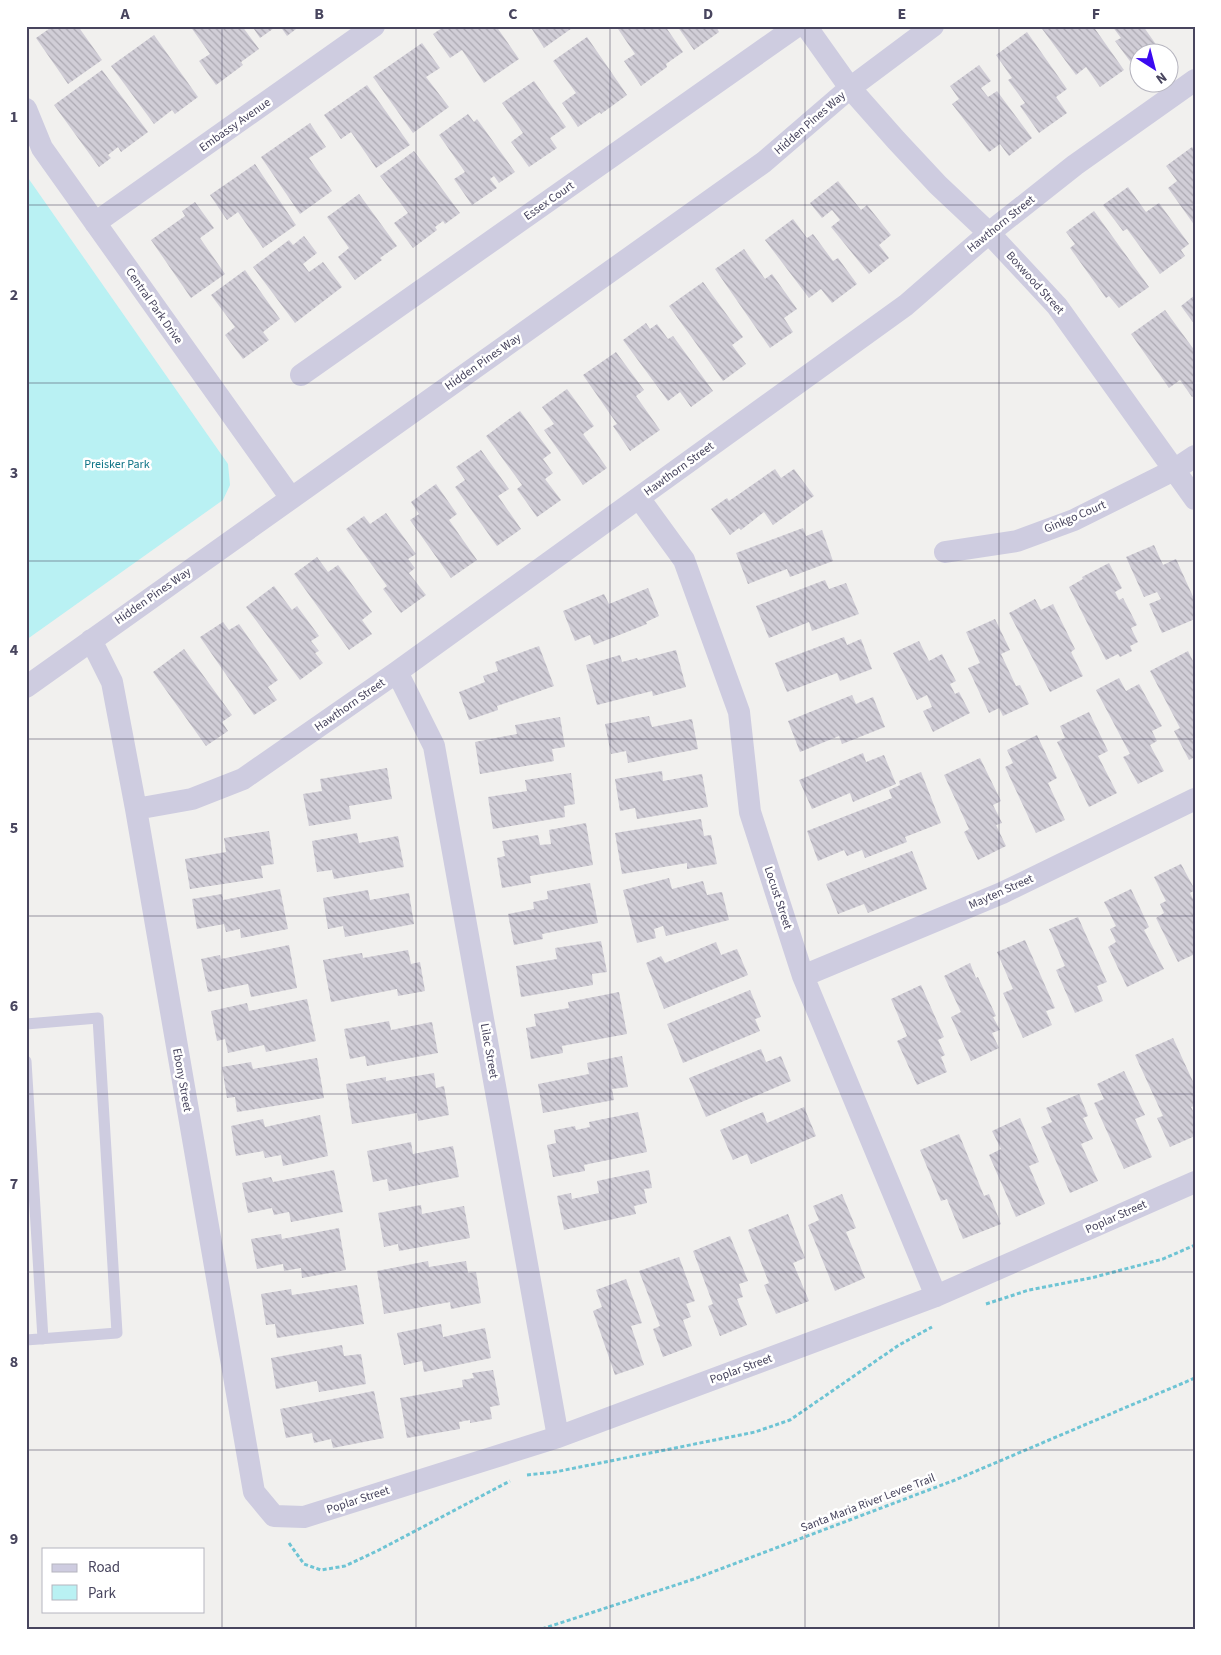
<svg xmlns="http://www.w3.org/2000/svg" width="1221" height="1655" viewBox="0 0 1221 1655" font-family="'Source Sans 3',sans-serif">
	<defs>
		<pattern id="building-back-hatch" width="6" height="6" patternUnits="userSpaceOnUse" patternTransform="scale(1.25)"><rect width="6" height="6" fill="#d1ced7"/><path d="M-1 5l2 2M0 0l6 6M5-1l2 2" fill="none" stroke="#aca9b2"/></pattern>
	</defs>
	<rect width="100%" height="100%" fill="#f1f0ee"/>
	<path fill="#b9f1f3" d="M26,175L228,464L230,485L223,500L26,640Z"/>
	<path fill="url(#building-back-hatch)" d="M53,26H83L80,29L102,60L68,84L36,38Z
		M190,26H242L259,49L241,62L243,65L216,85L199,61L210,54Z
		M252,26H277L260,38Z
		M280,26H300L287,36Z
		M445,26H496L519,59L484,83L462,50L450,58L433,34Z
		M530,26H575L544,48Z
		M616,26H665L683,52L666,64L667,67L641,86L624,61L635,54Z
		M677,26H720L717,28L719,32L694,50Z
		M1040,26H1093L1124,70L1100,87L1086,67L1076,75Z
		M1112,26H1143L1160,50L1156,52H1138V66L1135,68L1115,41L1121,38Z
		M1027,32L1067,89L1056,97L1067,113L1039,133L1020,106L1025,103L1008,80L1012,78L996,55Z
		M154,35L198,97L175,114L172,110L154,124L111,66Z
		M587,37L627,95L601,114L600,112L578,127L562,103L576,93L553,61Z
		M422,43L440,68L426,77L449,107L413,133L373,77Z
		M979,65L991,81L981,88L988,97L997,91L1032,138L1009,156L1000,144L989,152L952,104L959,99L950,86Z
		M102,70L148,132L121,152L118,147L108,155L111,158L99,167L54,105Z
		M534,81L566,127L550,138L557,148L529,167L511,142L523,133L502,103Z
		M367,85L410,145L376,168L351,132L341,139L324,115Z
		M468,114L474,122L477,119L515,172L499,183L494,176L490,179L497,188L472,205L454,179L465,172L439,135Z
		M310,123L326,147L309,158L332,191L300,214L261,157Z
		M1192,147L1195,151V226L1168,188L1177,181L1166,166Z
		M414,151L460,213L445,224L443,221L435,227L437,230L413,248L394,223L408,213L380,176Z
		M255,164L296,225L263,248L238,212L227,220L210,195Z
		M838,181L861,210L867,205L891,235L879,245L889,258L869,274L831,227L840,220L832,210L822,218L810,203Z
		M1128,187L1146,212L1159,203L1189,244L1181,250L1185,256L1160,274L1127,229L1123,231L1103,205Z
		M359,194L397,246L380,258L382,260L355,280L338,257L349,248L327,217Z
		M195,202L214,228L200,238L225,274L191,298L151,240L185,216L182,211Z
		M1094,211L1149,287L1119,308L1109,296L1106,298L1070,248L1075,244L1066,232Z
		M793,219L807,238L813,234L833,261L838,258L857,284L832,303L821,289L809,298L765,240Z
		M304,236L317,253L303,264L309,272L323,262L342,287L295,323L253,267L289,240L293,245Z
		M744,249L765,279L772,274L797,309L784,318L793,332L770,348L715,269Z
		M245,270L280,319L263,332L269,340L243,359L225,335L235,327L211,295Z
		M703,282L743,337L732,345L746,364L723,381L669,306Z
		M1195,295V325L1181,306Z
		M1165,310L1195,351V395L1192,397L1180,380L1169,388L1131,334Z
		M646,323L650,329L657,324L668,339L673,336L713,391L691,407L680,392L668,401L623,340Z
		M616,352L644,390L636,396L660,430L630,451L613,426L617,424L583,375Z
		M567,389L594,426L583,434L607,468L583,485L544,430L554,424L542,407Z
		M520,411L551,453L543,459L553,473L545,479L561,500L537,517L517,489L522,485L486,436Z
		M481,450L509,489L498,496L521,529L497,546L455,487L465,480L456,467Z
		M775,469L781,478L794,469L814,496L773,525L764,512L741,530L739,528L730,535L711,509L727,498L729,501Z
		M436,484L457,514L449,520L477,560L451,578L410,520L419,514L411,502Z
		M386,513L416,554L408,559L415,568L409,573L426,595L401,613L383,589L387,586L346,529L364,516L370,524Z
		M803,528L806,536L822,530L833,561L790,577L787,569L748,584L736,553Z
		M1154,545L1163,565L1176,559L1195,601V619L1162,633L1149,604L1161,599L1157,592L1144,597L1126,557Z
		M317,557L328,572L338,565L372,612L362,620L372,634L349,650L294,574Z
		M1109,563L1122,588L1115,592L1119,600L1123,598L1137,625L1131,628L1138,642L1130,646L1132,651L1120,657L1118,654L1106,660L1069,587L1083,579L1082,577Z
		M825,580L829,589L846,583L859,614L812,631L809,622L769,638L756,606Z
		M274,586L292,610L297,606L319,636L311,641L319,651L315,653L323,663L300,680L246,607Z
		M648,588L659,616L646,622L647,624L594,645L590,635L575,641L563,611L604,594L609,604Z
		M1035,599L1041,610L1053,604L1075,649L1071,652L1083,676L1050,692L1009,613Z
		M995,619L1010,650L1001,654L1016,686L1020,685L1029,704L1003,716L999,708L989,713L968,668L980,663L966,632Z
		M223,622L229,630L239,624L278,680L268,687L277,700L254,715L200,637Z
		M844,637L847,645L861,639L872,669L840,681L837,673L787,692L775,663Z
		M919,641L929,661L942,654L956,681L950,684L955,694L959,692L970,713L933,732L923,711L932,707L927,695L917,700L893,653Z
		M539,646L554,686L497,706L498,710L469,720L459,692L485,682L483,676L498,671L495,662Z
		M184,649L232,715L222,722L228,731L206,746L153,672Z
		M676,650L686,687L653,696L652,691L597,705L586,665L620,655L622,662L637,658L638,660Z
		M1188,651L1195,665V757L1189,760L1174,731L1180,728L1150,671Z
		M1119,678L1126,691L1139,684L1162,726L1152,731L1157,741L1150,745L1164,771L1138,784L1123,757L1130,754L1096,690Z
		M852,695L856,704L873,697L885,727L842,744L839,736L800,752L788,721Z
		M1089,712L1108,751L1098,756L1117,793L1089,807L1057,742L1065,738L1060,726Z
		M649,716L652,727L692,719L698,749L628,763L626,751L611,754L605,724Z
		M560,717L565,747L552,749L554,761L480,774L475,742L517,734L515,725Z
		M1037,735L1057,778L1048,783L1065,820L1036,833L1005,767L1013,763L1007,750Z
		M863,753L866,762L884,755L896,784L853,802L850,793L812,809L799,780Z
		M980,758L1001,801L993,805L1002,823L996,825L1006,846L978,860L964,832L969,829L944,775Z
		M387,768L392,799L349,806L351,819L309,826L303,794L322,791L320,779Z
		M662,771L663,781L702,774L708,807L637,819L635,808L620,811L615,779Z
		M921,772L941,823L905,837L907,842L865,858L862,850L847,856L844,850L818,861L807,831L892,798L889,790L900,785L899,781Z
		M571,773L575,804L564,806L565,817L493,829L488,797L527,791L525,780Z
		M701,819L704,836L711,835L717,864L687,869V863L622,874L615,833Z
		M586,823L593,865L530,876L531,883L502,888L497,858L505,856L502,841L538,835L540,845L551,844L549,830Z
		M269,831L274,864L261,866L263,878L190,889L185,859L226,852L224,838Z
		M357,833L359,843L398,836L404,867L334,879L332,870L317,872L312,841Z
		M912,851L927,889L868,913L864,904L838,914L826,884Z
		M1181,864L1195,890L1190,893L1195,903V954L1178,962L1156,918L1164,913L1160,904L1166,901L1154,877Z
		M669,878L672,889L703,881L707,895L722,892L729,920L666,936L663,926L654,929L656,938L637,943L623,890Z
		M590,883L598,923L542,934L543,939L514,945L508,914L534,909L533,902L548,899L547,891Z
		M280,889L288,929L241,938L240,929L226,932L224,924L197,929L192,899L222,894L223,900Z
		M1131,889L1149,927L1144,930L1164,969L1127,987L1108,947L1116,942L1110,929L1116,926L1104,902Z
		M368,890L370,900L409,893L414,924L345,937L343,926L328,929L323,898Z
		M1078,917L1107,982L1097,986L1103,1001L1075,1013L1056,970L1065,966L1049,929Z
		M1025,940L1055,1008L1046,1011L1052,1025L1023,1038L1003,993L1013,989L997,952Z
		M601,941L607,972L592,974L593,985L521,997L516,966L557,959L555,948Z
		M716,942L721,955L737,949L748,975L664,1009L646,963L661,956L665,963Z
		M289,945L297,988L251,997L248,984L208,992L201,959L220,955L221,959Z
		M408,950L411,964L420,962L425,991L398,996L397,989L331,1002L323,960L362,953L363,958Z
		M970,963L976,978L978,977L996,1016L993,1017L1000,1030L992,1033L999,1048L971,1061L951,1017L961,1012L944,976Z
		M921,985L944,1037L938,1040L945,1055L941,1057L947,1072L917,1085L897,1041L907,1036L891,999Z
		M750,990L761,1017L755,1019L760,1031L683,1063L667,1024Z
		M619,992L627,1034L562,1046L563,1053L531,1059L526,1028L536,1026L534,1014L569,1008L568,1002Z
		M307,999L316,1041L266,1052L264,1045L228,1053L225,1039L217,1041L211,1011L247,1003L249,1011Z
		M389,1021L391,1030L432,1022L438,1053L367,1066L365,1056L350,1059L344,1029Z
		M1173,1038L1195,1086V1106L1191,1107L1195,1115V1136L1170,1147L1157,1118L1163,1116L1135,1055Z
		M761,1049L766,1062L781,1056L791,1081L706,1117L689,1078Z
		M622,1056L628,1087L612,1089L614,1100L543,1113L538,1084L589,1074L587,1063Z
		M317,1058L324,1098L237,1112L235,1097L227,1098L222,1067L251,1062L253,1069Z
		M1124,1071L1145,1115L1135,1119L1152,1157L1124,1169L1094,1103L1104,1099L1097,1084Z
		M434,1073L436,1088L444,1086L449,1115L418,1121L417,1113L352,1124L346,1084L386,1077V1081Z
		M1079,1094L1088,1116L1083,1118L1093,1139L1081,1144L1098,1181L1070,1193L1041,1127L1052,1122L1046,1108Z
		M804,1107L816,1136L751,1164L747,1154L733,1160L720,1130L763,1112L767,1123Z
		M638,1112L647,1152L584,1165L585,1171L553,1177L547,1145L556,1143L554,1130L575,1126L576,1130L590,1127L589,1122Z
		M320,1115L328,1156L283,1166L281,1155L265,1158L263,1151L236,1156L231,1126L263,1119L265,1127Z
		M1020,1118L1039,1162L1029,1166L1045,1204L1016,1217L989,1155L1001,1149L992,1131Z
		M959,1134L984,1196L989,1194L1001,1224L963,1239L947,1199L941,1201L920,1150Z
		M411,1142L413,1154L453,1146L459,1177L389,1191L387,1179L373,1182L367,1151Z
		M334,1170L343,1212L291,1222L289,1212L274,1215L272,1208L248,1213L242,1183L271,1177L273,1182Z
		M649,1170L652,1188L644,1189L647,1203L634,1206L636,1214L564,1230L557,1196L571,1193L572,1199L599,1193L597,1181Z
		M842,1194L856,1228L846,1232L865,1278L835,1291L808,1225L819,1220L813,1206Z
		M421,1205L422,1214L464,1206L470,1238L399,1251L398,1244L384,1247L378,1213Z
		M788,1214L805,1258L793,1263L809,1301L776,1314L764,1285L769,1283L748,1230Z
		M339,1228L346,1270L302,1278L301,1268L284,1271L283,1264L257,1269L251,1239L281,1234L282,1239Z
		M730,1236L748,1281L739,1284L743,1297L737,1299L747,1325L720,1336L708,1306L713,1304L693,1251Z
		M679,1257L695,1301L686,1304L691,1317L683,1320L692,1346L663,1357L653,1329L660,1326L639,1271Z
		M428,1261L429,1267L466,1261L468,1273L476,1272L481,1303L451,1309L450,1302L384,1314L377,1271Z
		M626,1279L642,1323L631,1326L644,1365L615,1375L593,1311L602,1307L596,1290Z
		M357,1285L364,1324L277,1338L275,1324L266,1325L261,1294L291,1289L292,1295Z
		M441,1324L443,1337L485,1328L491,1358L424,1372L422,1361L404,1365L397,1333Z
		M342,1345L344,1356L361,1354L366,1384L319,1392L317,1381L276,1389L271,1358Z
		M493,1370L500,1405L490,1407L492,1419L470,1423V1420L459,1422L460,1429L407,1438L400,1398L463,1387L462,1380L474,1378L472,1373Z
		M374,1391L384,1438L333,1448L331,1439L314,1443L312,1433L286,1438L280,1409Z"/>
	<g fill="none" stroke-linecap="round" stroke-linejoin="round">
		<path stroke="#6ec4d4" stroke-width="3" stroke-dasharray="4 2.5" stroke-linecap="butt" d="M986,1304L1029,1290L1091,1278L1163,1259L1195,1245
			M527,1475L555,1472L755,1432L790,1420L899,1345L932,1327
			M289,1543L304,1564L321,1570L345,1566L379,1550L510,1481
			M542,1629L694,1579L955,1480L1195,1378"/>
		<path stroke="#cecce0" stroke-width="11" d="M26,1024L98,1018L117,1333L26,1340
			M26,1061L43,1339"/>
		<path stroke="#cecce0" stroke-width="22" d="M806,26L850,88L896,140L938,185L989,233L1057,306L1195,499
			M26,109L42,148L291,498
			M95,223L374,26
			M301,375L797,26
			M639,498L684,560L739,712L750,812L803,976L936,1296
			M945,552L1017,541L1074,520L1174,470L1195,456
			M91,640L112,682L136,809L254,1492L274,1516L304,1517L558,1437L936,1296L1195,1182
			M397,672L434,746L558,1437
			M26,687L764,162L850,88L933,26
			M136,809L192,799L243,779L397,672L906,305L989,233L1075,165L1195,80
			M803,976L1002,893L1195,799"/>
	</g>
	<path fill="none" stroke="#48455e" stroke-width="1" stroke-opacity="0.55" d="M222,26V1629M416,26V1629M610,26V1629M805,26V1629M999,26V1629M26,205H1195M26,383H1195M26,561H1195M26,739H1195M26,916H1195M26,1094H1195M26,1272H1195M26,1450H1195"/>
	<g text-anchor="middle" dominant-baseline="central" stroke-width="5" stroke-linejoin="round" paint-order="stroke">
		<g font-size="12" fill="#48455e" stroke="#fff">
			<text transform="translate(810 123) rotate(-41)">Hidden Pines Way</text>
			<text transform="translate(235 125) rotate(-35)">Embassy Avenue</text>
			<text transform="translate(549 201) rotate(-35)">Essex Court</text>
			<text transform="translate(1001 224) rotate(-39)">Hawthorn Street</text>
			<text transform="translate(1035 283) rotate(48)">Boxwood Street</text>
			<text transform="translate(154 306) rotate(55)">Central Park Drive</text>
			<text transform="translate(483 362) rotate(-35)">Hidden Pines Way</text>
			<text transform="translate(679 469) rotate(-36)">Hawthorn Street</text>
			<text transform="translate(1075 517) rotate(-23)">Ginkgo Court</text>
			<text transform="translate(153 596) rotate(-35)">Hidden Pines Way</text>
			<text transform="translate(350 705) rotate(-35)">Hawthorn Street</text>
			<text transform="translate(1001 892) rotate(-24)">Mayten Street</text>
			<text transform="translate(778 898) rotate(72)">Locust Street</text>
			<text transform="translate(489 1051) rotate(80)">Lilac Street</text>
			<text transform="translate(182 1080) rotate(80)">Ebony Street</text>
			<text transform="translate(1116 1217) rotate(-24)">Poplar Street</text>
			<text transform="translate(741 1369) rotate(-20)">Poplar Street</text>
			<text transform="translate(358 1500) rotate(-18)">Poplar Street</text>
			<text transform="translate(868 1503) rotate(-21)">Santa Maria River Levee Trail</text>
		</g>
		<g font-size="12" fill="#0f7486" stroke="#fff">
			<text x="117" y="464">Preisker Park</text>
		</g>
	</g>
	<rect width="1221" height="1655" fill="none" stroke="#ffffff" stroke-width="55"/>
	<rect x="42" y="1548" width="162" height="65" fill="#ffffff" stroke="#b6b5bf"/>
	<rect x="52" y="1564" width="25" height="8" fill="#cecce0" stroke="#b6b5bf"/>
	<text x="88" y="1572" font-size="15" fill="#48455e">Road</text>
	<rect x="52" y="1585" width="25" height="15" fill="#b9f1f3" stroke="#b6b5bf"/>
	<text x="88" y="1598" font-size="15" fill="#48455e">Park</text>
	<g transform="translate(1154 68) rotate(144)"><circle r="24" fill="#ffffff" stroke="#b6b5bf"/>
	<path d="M0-4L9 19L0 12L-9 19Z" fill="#3b0af0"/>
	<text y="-8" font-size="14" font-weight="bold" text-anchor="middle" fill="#48455e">N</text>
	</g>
	<rect x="28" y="28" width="1166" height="1600" fill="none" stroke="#48455e" stroke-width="2"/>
	<g font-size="16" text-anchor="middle" font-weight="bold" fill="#48455e">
		<text x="125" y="19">A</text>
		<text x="319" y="19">B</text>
		<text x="513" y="19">C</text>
		<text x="708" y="19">D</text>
		<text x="902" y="19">E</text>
		<text x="1096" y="19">F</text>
		<text x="14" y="122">1</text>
		<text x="14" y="300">2</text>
		<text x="14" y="478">3</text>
		<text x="14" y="655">4</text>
		<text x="14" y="833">5</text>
		<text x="14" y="1011">6</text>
		<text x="14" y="1189">7</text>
		<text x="14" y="1367">8</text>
		<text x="14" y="1544">9</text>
	</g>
</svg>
